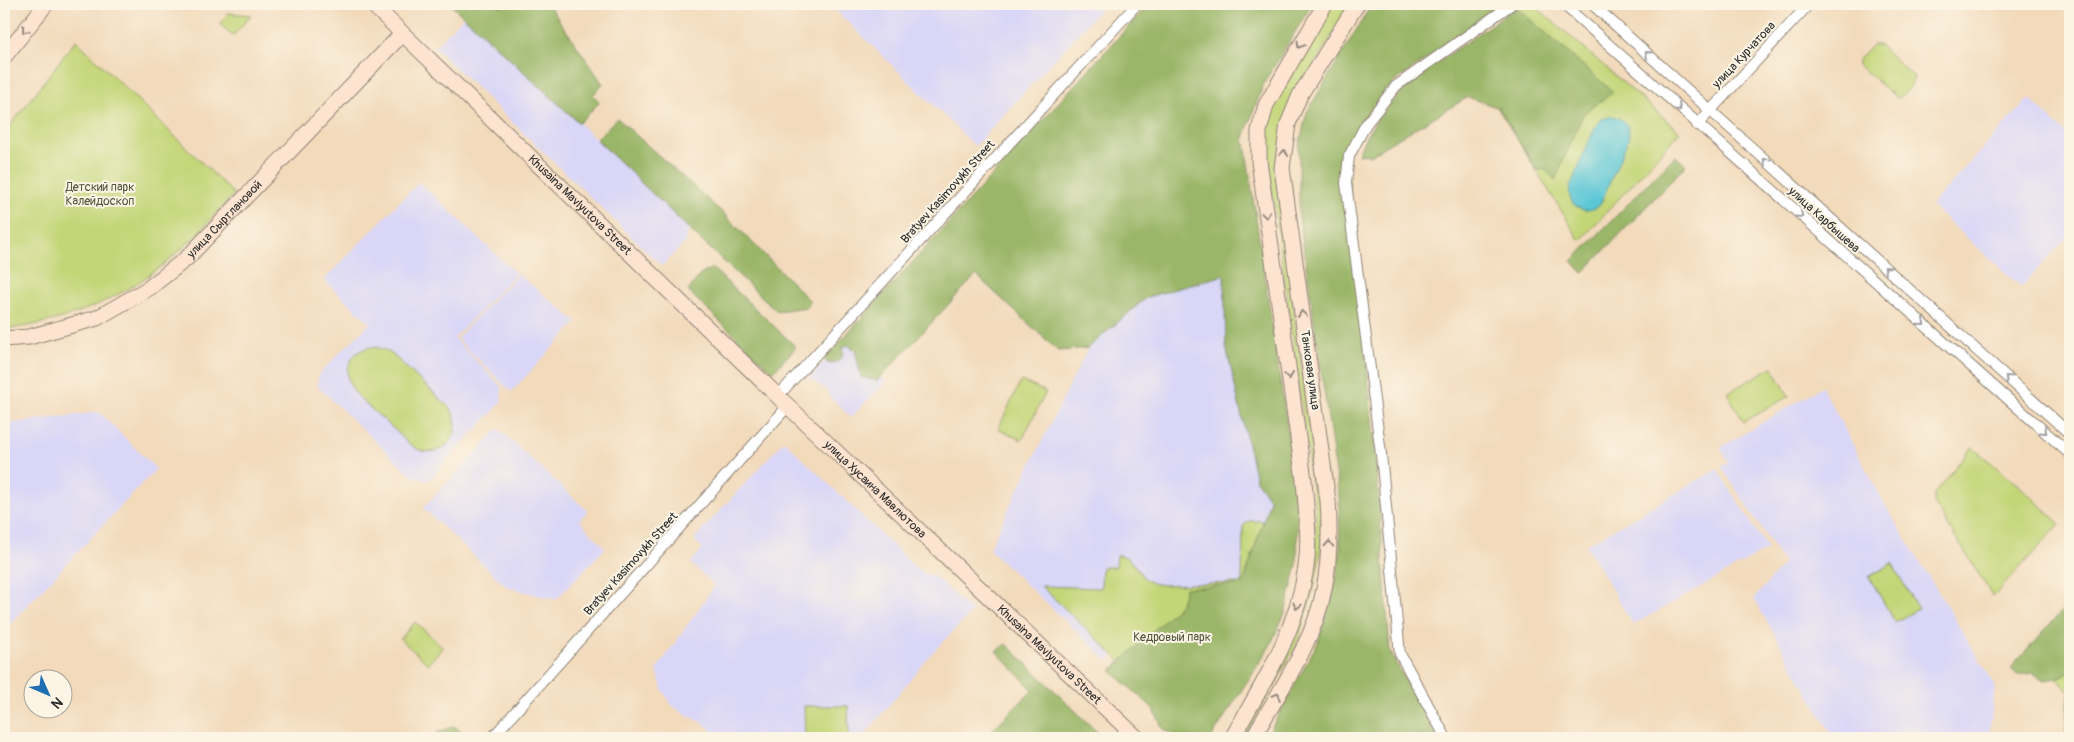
<svg xmlns="http://www.w3.org/2000/svg" width="2074" height="742" viewBox="0 0 2074 742" font-family="Pangolin,sans-serif">
	<rect width="100%" height="100%" fill="#fcf5e5"/>
	<filter id="ink" filterUnits="userSpaceOnUse"><feTurbulence type="fractalNoise" baseFrequency=".02" numOctaves="2"/><feDisplacementMap in="SourceGraphic" scale="10" xChannelSelector="R" yChannelSelector="G"/><feConvolveMatrix kernelMatrix="1 2 1 2 8 2 1 2 1" color-interpolation-filters="sRGB"/></filter>
	<filter id="wash" filterUnits="userSpaceOnUse"><feTurbulence type="fractalNoise" baseFrequency=".0096" numOctaves="4" result="noise"/><feDisplacementMap in="SourceGraphic" scale="20" xChannelSelector="R" yChannelSelector="G"/><feGaussianBlur stdDeviation="1.12" result="paint"/><feColorMatrix in="noise" values="0 0 0 0 0 0 0 0 0 0 0 0 0 0 0 0 0 1.4 0 .05"/><feComposite in="paint" operator="in"/></filter>
	<g filter="url(#wash)">
		<rect width="100%" height="100%" fill="#f2dabb"/>
		<path fill="#d9d6f7" d="M829,4H1105L975,146Z
			M464,16L579,123L690,230L687,233V240L662,266L434,47Z
			M2029,98L2070,137V234L2021,287L1931,205Z
			M419,182L516,273L454,338L502,387L501,403L428,481L411,475L317,386L319,374L370,323L324,280Z
			M518,274L577,322L511,392L457,338Z
			M1224,275L1226,346L1256,480L1270,500L1243,584L1179,588L1108,661L989,549L1088,348L1147,297Z
			M846,339L886,382L851,417L828,395V391L809,378Z
			M1822,387L1887,508L1995,685L1989,738H1834L1754,599L1784,563L1721,466L1729,462L1720,448Z
			M99,412L156,469L4,630V424Z
			M498,429L588,511L579,520L605,548L556,600L507,587L423,508Z
			M784,441L919,571L935,577L972,612L933,652L862,738H720L703,723L681,712L671,704L662,689L657,669L715,585L690,563L703,549L694,539Z
			M1717,469L1768,549L1633,625L1586,545Z"/>
		<path fill="#c3d577" stroke="#778051" d="M1333,4H1351L1297,93L1275,167L1320,507L1322,537L1320,556L1312,596L1296,646L1244,738H1238C1255,707 1276,677 1291,645C1311,601 1318,555 1315,507L1269,167L1266,130L1273,107Z
			M1525,4H1533L1680,132L1580,241L1461,49Z
			M227,13L251,15L233,36L220,24L227,15Z
			M76,40L234,194C215,214 197,236 176,254C128,296 67,324 4,329V134Z
			M1872,45H1879L1914,77C1913,86 1905,94 1897,98L1858,65V60Z
			M373,347L383,349L392,354L451,409C456,418 458,429 452,439C446,449 434,454 422,451C409,447 397,431 386,422C371,407 336,386 351,361C355,352 363,348 373,347Z
			M1772,367L1789,396L1744,422L1727,393Z
			M1021,381L1046,392L1022,440L998,429Z
			M1972,447L2024,490L2060,524L1993,597L1934,503V494Z
			M1249,521H1267L1247,585L1159,698L1041,586L1101,588L1102,567H1116L1117,555C1135,555 1136,575 1150,582C1153,584 1158,584 1162,585L1242,583L1243,526Z
			M1892,563L1918,609L1895,622L1869,577Z
			M415,622L443,647L428,664L400,639Z
			M2070,672V738H2065L2069,692L2057,678Z
			M804,706H848L849,738H805Z"/>
		<path fill="#9ab668" stroke="#62704a" d="M450,4H497L501,7L500,4H548L603,84L593,95L600,102L579,123Z
			M1149,4H1312L1264,83L1244,137L1298,500L1297,565L1285,613L1270,646L1211,738H1181L1163,729L1153,708L1111,671L1181,604L1185,588L1243,584L1270,500L1256,480L1226,346L1224,275L1147,297L1088,348L1058,351L976,275L877,381L861,377L855,350L848,345L842,348L843,355L838,361L829,364L824,359Z
			M1372,4H1505L1394,82L1361,121L1346,153L1375,448L1390,652L1437,738H1266L1318,642L1335,586L1340,549L1339,495L1299,216V146L1307,112Z
			M1516,7L1613,92L1583,114L1555,180L1546,170H1537L1499,108L1468,97L1370,155L1358,154C1369,124 1393,100 1416,78Z
			M617,118L726,216L810,301L807,307L777,311L690,230L596,139Z
			M1675,156L1686,165L1583,273L1572,261Z
			M712,268L796,347L773,372L688,291L700,275Z
			M2070,602V672L2057,678L2045,680L2032,673L2017,675L2011,668Z
			M1006,644L1094,729L1104,738H984L1033,690L996,651Z
			M454,726L470,738H432L437,733Z"/>
		<path fill="#5cc7d6" stroke="#447980" d="M1613,116C1625,119 1631,128 1628,140L1600,205C1585,217 1566,206 1570,187L1595,127L1602,119Z"/>
	</g>
	<g filter="url(#ink)">
		<g fill="none" stroke-linecap="round" stroke-linejoin="round">
			<defs>
				<path id="street" d="M1563,4L2070,454
					M1592,4L2070,434
					M1697,125L1809,4
					M778,396L1137,4
					M492,738L788,406
					M1446,738L1400,654L1381,454L1346,183L1349,156L1366,124L1396,86L1512,4"/>
				<g id="secondary">
					<path id="s1" d="M372,4L788,406L1137,738"/>
					<path d="M4,57L46,4"/>
					<path id="s2" d="M4,339L29,337L97,318L149,288L187,258L402,34"/>
					<path d="M1232,738C1263,684 1297,631 1306,567C1310,538 1306,509 1304,480L1259,161V131L1266,105L1325,4"/>
					<path d="M1253,738C1278,693 1315,641 1324,589C1330,559 1330,531 1328,501L1282,168L1288,124L1300,95L1357,4"/>
				</g>
			</defs>
			<use href="#street" stroke="#8e8273" stroke-width="12"/>
			<use href="#secondary" stroke="#8e8273" stroke-width="17"/>
			<use href="#street" stroke="#fff" stroke-width="10"/>
			<use href="#secondary" stroke="#fde4d1" stroke-width="15"/>
		</g>
		<defs><path id="oneway-chevron" d="M-2-3.5L2.5 0L-2 3.5" fill="none" stroke-width="1.6" stroke-linecap="round" stroke-linejoin="round" transform="scale(1.25)"/></defs>
		<g stroke="#94887e">
			<use href="#oneway-chevron" transform="translate(25 30) rotate(128)"/>
			<use href="#oneway-chevron" transform="translate(1300 45) rotate(121)"/>
			<use href="#oneway-chevron" transform="translate(1284 153) rotate(-85)"/>
			<use href="#oneway-chevron" transform="translate(1266 215) rotate(82)"/>
			<use href="#oneway-chevron" transform="translate(1302 314) rotate(-98)"/>
			<use href="#oneway-chevron" transform="translate(1289 376) rotate(82)"/>
			<use href="#oneway-chevron" transform="translate(1329 544) rotate(-87)"/>
			<use href="#oneway-chevron" transform="translate(1297 606) rotate(103)"/>
			<use href="#oneway-chevron" transform="translate(1277 696) rotate(-61)"/>
		</g>
		<g stroke="#a0a0a0">
			<use href="#oneway-chevron" transform="translate(1648 54) rotate(-138)"/>
			<use href="#oneway-chevron" transform="translate(1678 108) rotate(42)"/>
			<use href="#oneway-chevron" transform="translate(1766 161) rotate(-138)"/>
			<use href="#oneway-chevron" transform="translate(1800 215) rotate(42)"/>
			<use href="#oneway-chevron" transform="translate(1887 269) rotate(-138)"/>
			<use href="#oneway-chevron" transform="translate(1922 323) rotate(41)"/>
			<use href="#oneway-chevron" transform="translate(2008 378) rotate(-138)"/>
			<use href="#oneway-chevron" transform="translate(2044 431) rotate(42)"/>
		</g>
	</g>
	<g text-anchor="middle" dominant-baseline="central" stroke-width="4" stroke-linejoin="round" paint-order="stroke">
		<g font-size="12" fill="#2b2b2b" stroke="#fcf5e5">
			<text transform="translate(1744 55) rotate(-47)">улица Курчатова</text>
			<text transform="translate(948 192) rotate(-48)">Bratyev Kasimovykh Street</text>
			<text stroke="none"><textPath href="#s1" startOffset="289">Khusaina Mavlyutova Street</textPath></text>
			<text stroke="none"><textPath href="#s2" startOffset="258">улица Сыртлановой</textPath></text>
			<text transform="translate(1824 220) rotate(42)">улица Карбышева</text>
			<text transform="translate(1310 370) rotate(82)">Танковая улица</text>
			<text stroke="none"><textPath href="#s1" startOffset="699">улица Хусаина Мавлютова</textPath></text>
			<text transform="translate(631 564) rotate(-48)">Bratyev Kasimovykh Street</text>
			<text stroke="none"><textPath href="#s1" startOffset="939">Khusaina Mavlyutova Street</textPath></text>
		</g>
		<g font-size="12" fill="#51563e" stroke="#fcf5e5">
			<text x="100" y="187">Детский парк<tspan x="100" dy="14">Калейдоскоп</tspan></text>
			<text x="1172" y="637">Кедровый парк</text>
		</g>
	</g>
	<rect width="2074" height="742" fill="none" stroke="#fcf5e5" stroke-width="20"/>
	<g transform="translate(48 694) rotate(135)"><circle r="24" fill="#fcf5e5" stroke="#a8a49b"/>
	<path d="M0-4L9 19L0 12L-9 19Z" fill="#1f6fb2"/>
	<text y="-8" font-size="14" font-weight="bold" text-anchor="middle" fill="#2b2b2b">N</text>
	</g>
</svg>
